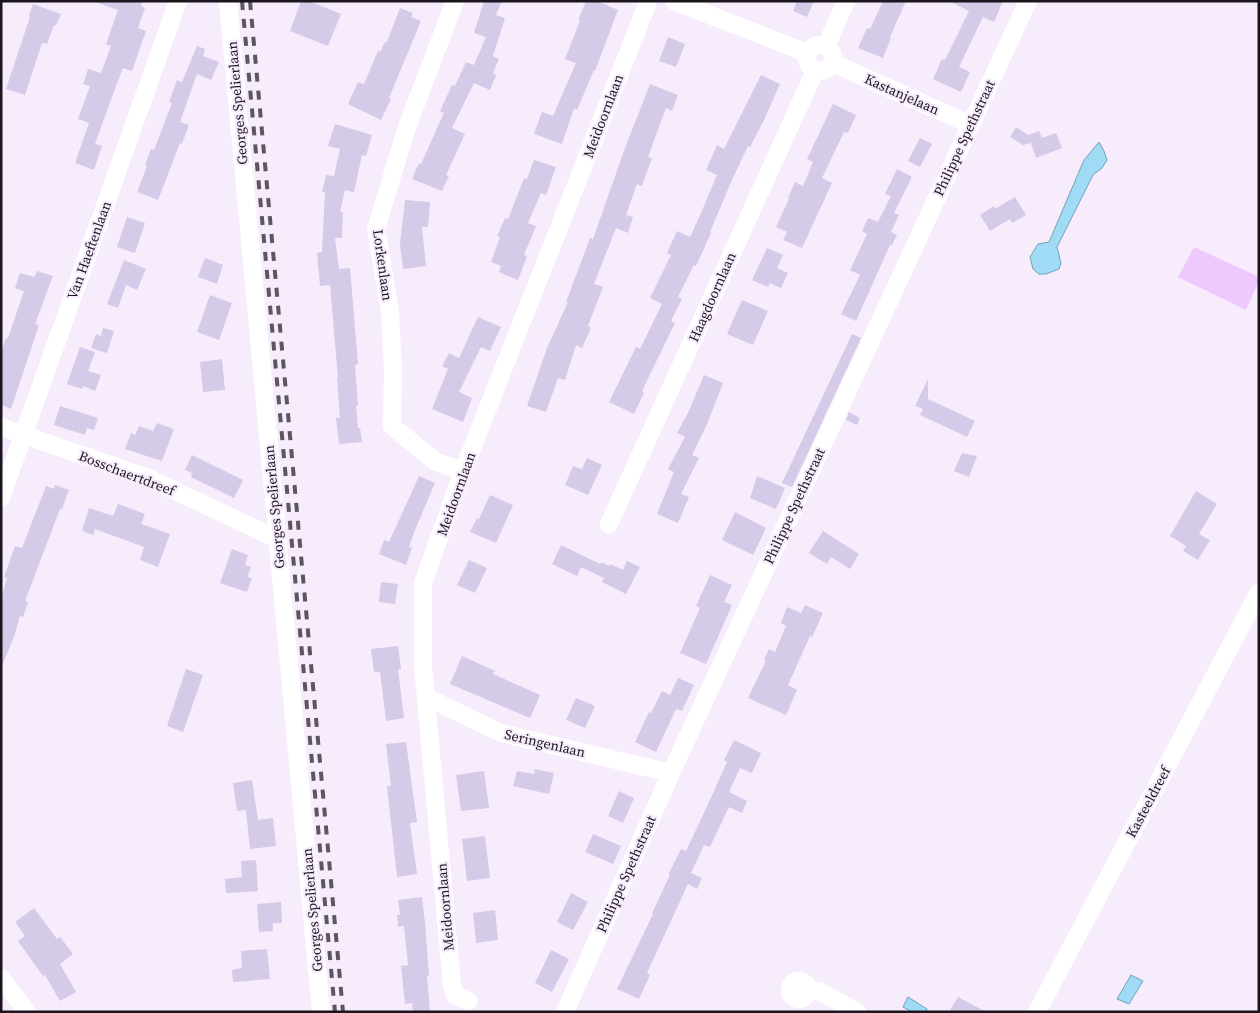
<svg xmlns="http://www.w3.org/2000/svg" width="1260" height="1013" viewBox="0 0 1260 1013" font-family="'Source Serif 4',serif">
	<rect width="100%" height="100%" fill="#f7ecfc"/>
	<path fill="#efc8fe" d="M1194,247L1259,277V281L1246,310L1178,277Z"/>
	<path fill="#9fdbf4" stroke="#78a0b4" d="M1099,142L1104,151L1107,160L1102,168L1093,175L1057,247L1061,263L1059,269L1046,274H1039L1033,269L1030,257L1038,244L1049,242L1084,160Z
		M1131,975L1143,981L1129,1004L1117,999Z
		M908,997L927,1009V1012H912L903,1007Z"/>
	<path fill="#d5cae7" d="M98,1H142L141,6L145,8L138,28L146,31L132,71L123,68L113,94L95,144L102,146L94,170L75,163L89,123L78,119L90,86L83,84L88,69L101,73L111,46L106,44L118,10L98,3Z
		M301,1H309L341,14L328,46L290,31Z
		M484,1H502L496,15L505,18L493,56L499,59L493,73L496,75L490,90L474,83L452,128L465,134L446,175L449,176L442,191L412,179L419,163L421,164L444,113L440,111L452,85L455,86L466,62L474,65L486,37L474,33Z
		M586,1H597L618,10L595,71L594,70L577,110L574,108L562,144L534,134L542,112L553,116L576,63L565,59L580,21L578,20Z
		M797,1H814L807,17L793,11Z
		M883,1H906L890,37L891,38L883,58L858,48L867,28L870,29Z
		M949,1H1003L994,22L983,17L959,67L970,72L961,92L933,79L942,59L945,60L969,11Z
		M33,4L61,14L56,26L54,25L47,44L42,43L25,95L6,89L30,17L29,16Z
		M400,8L413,13L411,17L421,21L389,98L391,99L381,120L348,104L358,82L364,84L378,51L380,52L385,42H387Z
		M668,37L685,44L676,67L659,61Z
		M197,46L205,49L203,56L219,62L211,80L197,74L180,122L189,125L182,144L180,143L158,200L137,192L147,166L145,165L151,149L154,150L172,103L169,102L177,80L182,82Z
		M761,75L780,84L764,120L750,147L748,146L731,182L710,232L711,233L696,266L694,265L678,297L682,299L671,321L675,323L642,391L644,393L634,414L609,402L636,347L640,349L662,304L650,298L671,255L667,253L677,231L690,237L701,213L717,175L706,170L717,145L724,149Z
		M650,84L678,95L672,111L666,108L648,157L652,158L642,186L637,184L626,215L633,217L628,233L616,228L594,284L603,287L588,326L591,328L582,348L576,345L565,380L558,378L546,412L527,406L547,348L568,302H566L590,238L593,239L625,148Z
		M833,104L856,115L848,133L844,132L822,178L832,183L802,248L783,240L787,232L776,227L789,199L788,198L795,182L803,186L813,162L807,159Z
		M335,124L372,135L366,156L362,155L354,192L345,190L340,212H343L342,238H335L339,269L350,268L358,364L355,365L358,406H356L358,428H360L362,442L339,444L336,418H340L337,378H338L330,285L320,286L317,253L322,252L325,192H322L326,175L334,176L340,149L328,146Z
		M1016,127L1028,135L1039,131L1042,138L1056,133L1062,148L1036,158L1031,143L1023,145L1010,137Z
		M920,138L932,144L920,167L908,161Z
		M534,160L556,167L546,195L541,193L528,223L536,226L524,255L527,256L518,280L499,272L501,266L491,262L500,237L497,236L505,218L508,219L524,178L527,179Z
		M897,169L912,177L894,213L899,215L891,232L897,235L892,245H890L856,321L841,314L860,275L850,270L867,234L862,231L868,218L878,222L891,196L885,194Z
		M1015,197L1026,215L1012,223L1010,219L990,231L980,215L994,206L995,209Z
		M405,200L430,202L428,227H422L426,266L403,269L400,244Z
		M127,217L145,223L135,253L117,247Z
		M767,248L783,255L777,268L788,273L781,288L770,283L768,287L752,280Z
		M205,258L223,265L217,284L198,277Z
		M124,260L146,269L137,290L126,285L118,308L107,304Z
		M37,271L53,276L35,324L39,325L11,409L1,405V352L6,338H8L24,291L15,288L20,273L34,277Z
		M210,295L232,303L219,340L197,332Z
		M742,300L768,311L753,345L727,334Z
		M478,317L501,327L490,351L481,347L459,392L472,398L463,422L432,409L448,369L442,366L449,353L459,358Z
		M103,328L114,331L107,353L91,348L96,334L101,336Z
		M852,334L861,338L792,487L782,483Z
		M80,347L95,352L88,371L101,375L95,391L83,386L82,389L67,384Z
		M222,359L225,390L203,392L200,362Z
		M704,375L723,383L708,422L692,455L699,458L681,494L689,497L678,523L657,514L674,472L668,469L685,437L677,433L688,413Z
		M928,379V399L975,421L967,437L920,415L923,409L915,406Z
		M60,406L98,418L94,430L87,428L85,435L54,425Z
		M849,412L860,418L857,425L846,420Z
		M157,423L174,429L162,461L125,449L131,433L135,435L139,426L153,431Z
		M962,453L977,456L969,477L954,471Z
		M192,455L243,480L234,498L191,477L192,473L185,470Z
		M587,458L602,465L588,495L565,485L573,466L582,469Z
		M419,476L435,483L415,530L409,547L412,548L406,565L379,554L384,540L389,542Z
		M757,476L785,488L776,509L750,498Z
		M55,485L69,490L62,509H60L25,601L28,602L23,617L20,616L14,637L1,668V600L7,578L4,577L15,546L22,548L46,486L54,489Z
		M1196,491L1217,504L1199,534L1210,540L1198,560L1183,551L1186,546L1170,536Z
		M490,495L513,505L496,543L470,532L477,518L479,519Z
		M118,504L145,514L141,524L170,534L158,567L140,560L144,547L95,529L93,535L82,531L89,508L113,516Z
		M735,512L766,528L753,555L722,540Z
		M823,531L859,554L850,569L831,557L827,564L809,553Z
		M561,545L600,564L601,562L609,566L610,564L623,570L627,561L640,567L626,594L602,582L604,578L581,567L577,576L552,564Z
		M232,549L248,555L245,565L251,567L247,577L252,578L247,592L220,583Z
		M469,560L487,568L475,593L457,585Z
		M710,575L732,585L724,602L732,605L706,664L680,653L700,608L696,606Z
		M381,582L398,584L395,604L379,602Z
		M805,605L823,613L812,637L810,636L788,685L797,690L786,715L748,698L766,661L764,660L769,649L775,652L786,626L781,623L787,607L801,613Z
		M398,646L401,669H398L404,718L386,721L380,672H374L371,649Z
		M462,656L495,671L493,674L540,695L530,718L450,684Z
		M186,669L203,675L183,732L167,726Z
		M678,678L694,685L682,711L676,709L656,752L635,742L649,712L651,713L662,691L670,695Z
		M576,698L595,706L585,728L566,720Z
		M734,740L761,753L752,773L740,768L729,792L747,801L742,813L729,807L710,847L704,845L691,873L702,878L697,889L688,884L647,973L650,975L639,999L617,989L653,914L652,913L670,875H668L681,849L686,851L711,798L727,762L724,760Z
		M406,742L417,822L410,823L417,874L397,877L387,786H391L386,744Z
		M535,769L554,773L549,794L513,786L517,771L534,774Z
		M484,771L489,808L461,811L456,775Z
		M252,780L258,820L273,818L276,846L250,849L246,810L237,811L233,783Z
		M619,791L634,798L623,823L608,816Z
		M593,834L621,846L613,864L585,852Z
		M485,836L490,878L467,881L462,839Z
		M256,860L258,891L226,893L225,879L242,877L241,861Z
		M571,893L588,902L573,930L557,922Z
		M422,897L425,923L429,976H427L430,1012H413L412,1003L405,1004L401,966L408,965L404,926L398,927L397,915H400L398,900Z
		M281,902L282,923H273V931L259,932L257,904Z
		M34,908L57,939L60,937L73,954L60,964L76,992L60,1001L45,975L43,976L18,941L25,936L15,922Z
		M495,910L498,940L476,943L473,913Z
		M267,949L270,979L233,982L232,970L242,968L241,951Z
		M551,950L569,959L552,992L535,983Z
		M958,997L986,1012H949Z"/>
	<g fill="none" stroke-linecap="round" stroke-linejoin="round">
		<path stroke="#fff" stroke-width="18" d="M228,1L321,1012
			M455,1L407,127L376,229L390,311L393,370L392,426L436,462L463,471
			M674,1L807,53
			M807 58a13 13 0 1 1 26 0a13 13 0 1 1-26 0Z
			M826,46L846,1
			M833,63L971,125
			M1,427L148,478L277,539
			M1,498L178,1
			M609,524L815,71
			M426,697L501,733L671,773
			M1,978L27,1012
			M790 990a9 9 0 1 1 18 0a9 9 0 1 1-18 0Z
			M808,990L819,991L857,1012
			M469,1001L455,995L452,985L423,666V583L463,471L647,5
			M565,1012L671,773L1028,1
			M1037,1012L1259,592"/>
		<path stroke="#5d5560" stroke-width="4" stroke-dasharray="9 9" stroke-linecap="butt" d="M242,1L335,1012
			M250,1L343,1012"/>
	</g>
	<g text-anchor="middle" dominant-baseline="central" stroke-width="4.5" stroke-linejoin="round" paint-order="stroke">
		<g font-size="14" fill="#1c151e" stroke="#f7ecfc">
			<text transform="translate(902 94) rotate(24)">Kastanjelaan</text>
			<text transform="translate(237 103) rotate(-95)">Georges Spelierlaan</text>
			<text transform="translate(603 116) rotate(-69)">Meidoornlaan</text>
			<text transform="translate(964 138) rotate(-65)">Philippe Spethstraat</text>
			<text transform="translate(89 250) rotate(-70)">Van Haeftenlaan</text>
			<text transform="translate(383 265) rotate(82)">Lorkenlaan</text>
			<text transform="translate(712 297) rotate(-66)">Haagdoornlaan</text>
			<text transform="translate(127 473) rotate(21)">Bosschaertdreef</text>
			<text transform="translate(456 494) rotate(-70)">Meidoornlaan</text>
			<text transform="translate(794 506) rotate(-65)">Philippe Spethstraat</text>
			<text transform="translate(274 507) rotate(-95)">Georges Spelierlaan</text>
			<text transform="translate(545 743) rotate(13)">Seringenlaan</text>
			<text transform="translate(1148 802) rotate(-62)">Kasteeldreef</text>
			<text transform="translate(626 874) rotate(-66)">Philippe Spethstraat</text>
			<text transform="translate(445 907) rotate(-95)">Meidoornlaan</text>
			<text transform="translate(312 910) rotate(-95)">Georges Spelierlaan</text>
		</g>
	</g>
	<rect width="1260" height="1013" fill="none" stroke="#1c151e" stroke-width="5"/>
</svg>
